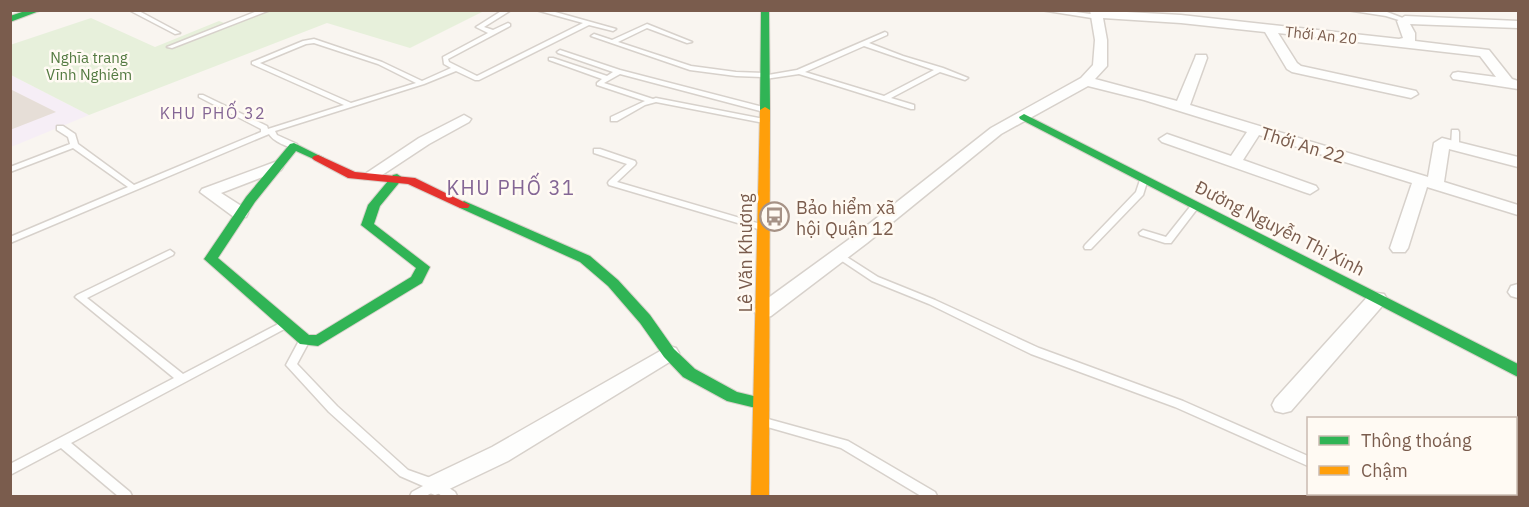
<svg xmlns="http://www.w3.org/2000/svg" width="1529" height="507" viewBox="0 0 1529 507" font-family="'IBM Plex Sans',sans-serif">
	<rect width="100%" height="100%" fill="#f9f5f0"/>
	<path fill="#f6eef6" d="M11,75L89,115L11,147Z"/>
	<path fill="#e7f0db" d="M262,11H484L410,48L327,23L89,115L11,75L10,45L91,18L155,47L219,21L227,24Z"/>
	<path fill="#e6ded7" d="M10,89L56,112L10,130Z"/>
	<g fill="none" stroke-linecap="round" stroke-linejoin="round">
		<defs>
			<path id="lane" d="M129,10H137L180,33L175,34Z
				M260,10H270L172,48L167,47Z
				M503,10H511L484,27L493,30L508,23L510,24V26L448,59L449,62L477,76L583,23L536,10H548L616,29L613,31L589,25L479,80H475L456,71L424,84L275,131L277,135L297,144V148C288,148 273,141 269,134L10,243V237L128,187L73,148L10,172V167L70,144L68,137L57,130V126H63L75,134L78,144L134,185L261,132V129L199,97V95H203L267,126L268,129L344,105L252,64V62L303,41L314,39L382,62L422,81L451,68L444,64L443,57L488,33L476,27ZM314,43L378,64L416,83L351,103L260,63L306,44Z
				M1041,10H1061L1098,15L1101,17L1098,19Z
				M1347,10L1387,12L1408,20L1405,22L1386,16Z
				M647,24L692,42L687,43L647,28L618,42L691,66L736,72L765,73L768,75L797,70L885,32L887,33V35L869,43L903,56L943,68L968,78L965,80L940,72L891,98L914,105V109H911L799,74L765,79L762,77L736,76L690,70L591,36L594,34L612,40ZM864,46L934,70L884,96L805,72Z
				M560,50L620,70L767,108L768,110L764,112L620,74L604,83L653,99L656,98L764,119L768,121L764,123L656,102L645,105L617,121H611V117L645,101L597,85V83L602,79L549,60V58H553L607,76L613,72L558,53L557,52Z
				M1452,130H1458L1459,132V146L1455,148L1451,146Z
				M594,149H600L635,161L636,163L635,165L617,182L764,225L765,227L764,229H758L609,185L608,183L609,181L627,164L594,153Z
				M1141,177H1144L1148,179L1143,195L1091,249H1085L1084,247L1085,245L1136,192Z
				M1196,202L1200,205L1171,243H1165L1140,235L1139,233L1143,230L1166,237L1193,203Z
				M170,250L174,253L173,255L87,298L183,374L282,322H290L291,324L290,326L71,443L130,492L132,496H118L61,448L10,475V464L174,378L75,297L77,295Z
				M839,252L878,277L935,300L1039,348L1183,401L1308,456V466L1175,407L1031,354L929,304L872,281L836,257L834,255Z
				M305,336L309,337L310,340L297,364L337,406L408,470L439,481L455,492L457,496H442L435,491L426,496H410L412,492L423,486L400,476L329,412L286,365L301,337Z
				M768,419L848,441L935,492L937,496H921L841,448L764,426L762,423L764,420Z"/>
			<path id="street" d="M1090,10L1181,15L1399,39L1403,38L1397,21L1405,16L1518,21V28L1410,24L1415,33V41L1489,50L1512,79L1518,81V89L1453,79L1451,76L1453,73L1458,72L1496,77L1480,56L1278,33L1297,63L1301,66L1416,91L1418,94L1411,98L1292,72L1287,69L1265,32L1181,23L1103,18L1107,40V66L1095,79L1177,101L1195,58L1196,55H1206L1207,58L1190,105L1428,177L1434,143L1442,138L1518,157V167L1449,149L1444,182L1518,205V215L1427,187L1408,248L1405,252H1393L1390,248L1412,183L1259,135L1243,160L1316,186L1318,189L1310,194L1304,192L1162,142L1159,139L1167,134L1231,156L1247,132L1144,100L1088,86L1001,134L867,243L771,316L764,318L757,316L754,311L757,306L855,235L991,128L1081,78L1093,65L1095,40Z
				M464,115L471,119L469,122L429,144L376,179H364L362,176L419,138Z
				M275,162L281,164L283,167L281,170L221,193L246,209L248,213L246,217H234L200,192L202,189Z
				M1518,284V298L1511,296L1508,292L1511,286Z
				M1377,293L1384,294L1387,299L1384,304L1291,411L1283,413L1275,411L1272,405L1275,399L1370,294Z
				M669,346L676,348L679,353L676,358L508,461L443,492L435,495L427,492L423,485L427,478L492,447Z"/>
			<path id="fast" d="M28,10H42L10,22V16Z
				M761,10H769L770,110L765,113L760,110Z
				M1024,114L1518,364V377L1020,119L1019,117Z
				M294,143L324,158L318,161L296,151L255,202L218,258L309,335H316L411,277L416,268L361,225L368,205L393,175L397,174L403,178L380,206L374,224L430,267L422,283L318,346L300,344L204,259L246,197L290,144Z
				M464,201L590,256L618,280L650,315L674,349L695,369L737,392L766,399L768,403L766,407L760,409L727,401L683,377L664,357L640,323L608,286L580,262L460,208L458,205Z"/>
			<path id="slow" d="M765,107L770,110L769,496H751L760,110Z"/>
			<path id="jam" d="M318,155L355,172L415,178L470,205L468,208H460L408,184L348,178L314,160L312,158L314,156Z"/>
		</defs>
		<use href="#lane" stroke="#d7d1cb" stroke-width="3"/>
		<use href="#street" stroke="#d7d1cb" stroke-width="3"/>
		<use href="#fast" stroke="#d9d2cb" stroke-width="2"/>
		<use href="#slow" stroke="#d9d2cb" stroke-width="2"/>
		<use href="#jam" stroke="#d9d2cb" stroke-width="2"/>
		<use href="#lane" fill="#fefefd" fill-rule="evenodd"/>
		<use href="#street" fill="#fefefd" fill-rule="evenodd"/>
		<use href="#fast" fill="#30b455" fill-rule="evenodd"/>
		<use href="#slow" fill="#ff9f0a" fill-rule="evenodd"/>
		<use href="#jam" fill="#e5322d" fill-rule="evenodd"/>
	</g>
	<defs>
		<symbol id="bus-ring" viewBox="-11 -11 22 22"><circle r="9.5" fill="#fffaf3" stroke="#a69286" stroke-width="1.5"/><path d="M-5-6H5V4H4V6H2V4H-2V6H-4V4H-5ZM-3.5-4V0h7V-4ZM-3.5 1.2v1.5H-2V1.2ZM2 1.2v1.5H3.5V1.2Z" fill="#a69286"/></symbol>
	</defs>
	<g fill-rule="evenodd">
		<use href="#bus-ring" x="758" y="200" width="33" height="33"/>
	</g>
	<g text-anchor="middle" dominant-baseline="central" stroke-width="5" stroke-linejoin="round" paint-order="stroke">
		<g font-size="15" fill="#7a5c4d" stroke="#fffaf3">
			<text transform="translate(1321 35) rotate(6)">Thới An 20</text>
		</g>
		<g font-size="15" fill="#537a41" stroke="#fffaf3">
			<text x="89" y="57">Nghĩa trang<tspan x="89" dy="17">Vĩnh Nghiêm</tspan></text>
		</g>
		<g font-size="16" letter-spacing="1.5" fill="#846695" stroke="#fffaf3">
			<text x="213" y="113">KHU PHỐ 32</text>
		</g>
		<g font-size="18" fill="#7a5c4d" stroke="#fffaf3">
			<text transform="translate(1303 145) rotate(17)">Thới An 22</text>
			<text transform="translate(1280 228) rotate(27)">Đường Nguyễn Thị Xinh</text>
			<text transform="translate(745 253) rotate(-90)">Lê Văn Khương</text>
		</g>
		<g font-size="18" fill="#7a5c4d" stroke="#fffaf3" text-anchor="start">
			<text x="796" y="207">Bảo hiểm xã<tspan x="796" dy="21">hội Quận 12</tspan></text>
		</g>
		<g font-size="20" letter-spacing="1.5" fill="#846695" stroke="#fffaf3">
			<text x="511" y="187">KHU PHỐ 31</text>
		</g>
	</g>
	<rect width="1529" height="507" fill="none" stroke="#7a5c4d" stroke-width="24"/>
	<rect x="1307" y="417" width="210" height="78" fill="#fffaf3" stroke="#cabbb1" stroke-width="1.5"/>
	<rect x="1319" y="436" width="30" height="9" fill="#30b455" stroke="#cabbb1" stroke-width="1.5"/>
	<text x="1361" y="447" font-size="18" fill="#7a5c4d">Thông thoáng</text>
	<rect x="1319" y="466" width="30" height="9" fill="#ff9f0a" stroke="#cabbb1" stroke-width="1.5"/>
	<text x="1361" y="477" font-size="18" fill="#7a5c4d">Chậm</text>
</svg>
